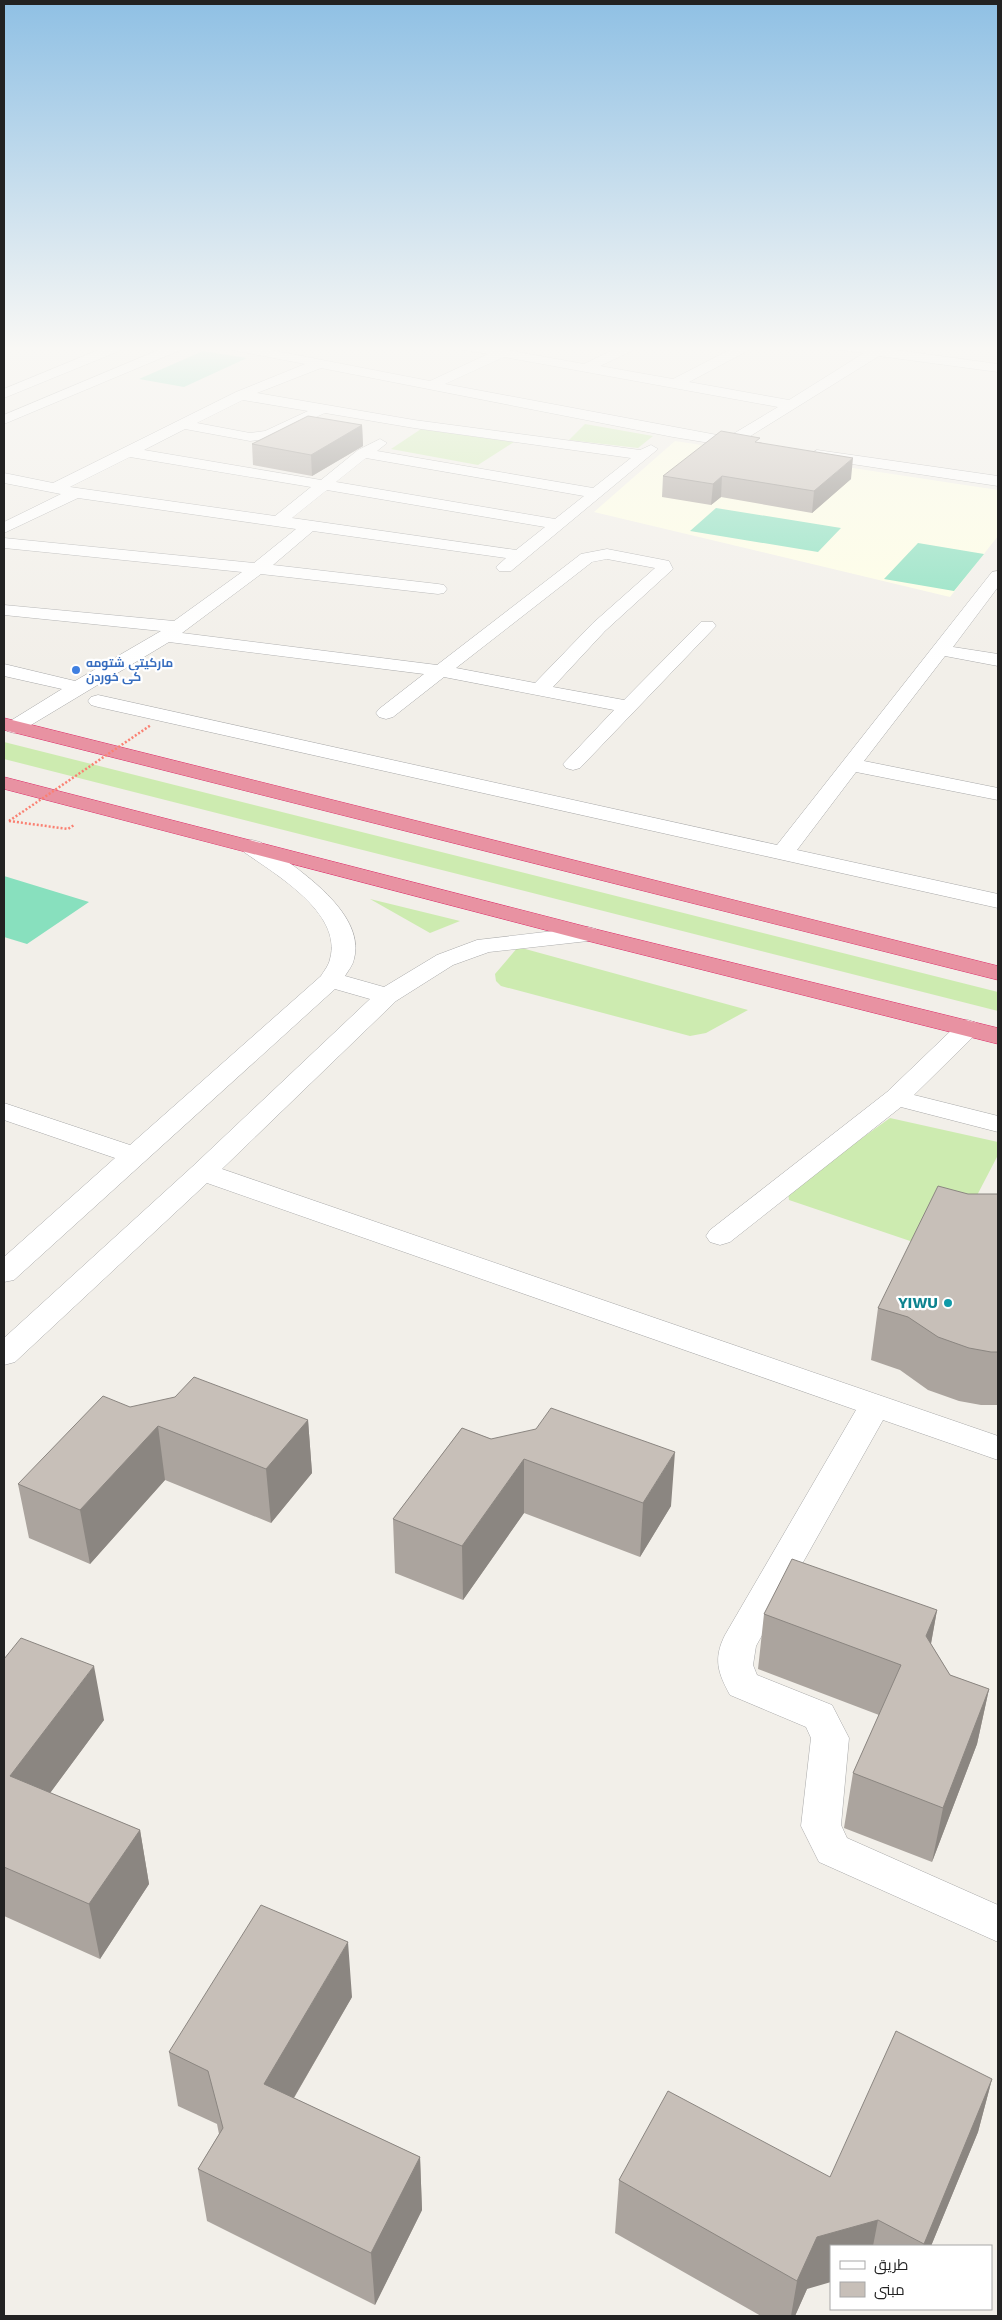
<svg xmlns="http://www.w3.org/2000/svg" width="1002" height="2320" viewBox="0 0 1002 2320" font-family="'Work Sans',Cairo,sans-serif">
	<rect width="100%" height="100%" fill="#f2efe9"/>
	<path fill="#ffffe5" d="M675,441L998,490V536L950,597L594,512Z"/>
	<path fill="#cdebb0" d="M585,424L653,436L638,448L569,440Z
		M421,429L514,442L478,465L391,449Z
		M4,742L998,992V1011L4,759Z
		M370,899L460,921L430,933Z
		M518,947L748,1010L706,1033L690,1036L501,986L496,981L495,974Z
		M890,1118L998,1142V1155L959,1230L919,1244L789,1200L788,1191Z"/>
	<path fill="#88e0be" d="M203,351L247,358L184,387L139,379Z
		M716,508L841,528L818,552L690,531Z
		M918,543L984,554L954,591L884,579Z
		M4,876L89,902L27,944L4,937Z"/>
	<g fill="none" stroke-linecap="round" stroke-linejoin="round">
		<defs>
			<path id="minor" d="M108,346H126L124,349L4,398V389Z
				M168,346H185L183,349L4,424V415Z
				M226,346H250L430,381L488,354L459,349L458,346H484L584,364L621,346H637L636,349L600,366L673,379L737,346H752L751,349L689,382L789,400L864,353L833,349L832,346H891L889,349L998,364V372L879,356L744,440L752,442L754,445L747,449L673,437L321,368L257,393L414,420L640,450L651,445L658,449L511,571H499L496,567L506,558L313,531L273,565L438,584L444,585L447,589L444,593L438,594L261,574L182,633L437,665L581,554L607,549L669,561L673,569L605,631L553,687L624,700L701,622H713L716,626L580,768L573,770L566,768L563,764L614,710L444,677L393,717L386,719L379,717L376,713L379,709L424,674L169,642L21,731L14,733L7,731L4,727L7,723L62,689L4,676V664L75,681L161,631L4,615V605L174,621L242,572L4,548V538L254,563L296,529L78,498L4,533V522L61,494L4,483V473L53,483L236,392L305,364L232,350L227,349ZM504,357L778,407L728,437L445,384ZM243,400L308,411L265,431L250,433L197,423ZM325,413L414,428L631,458L593,488L377,451L387,443L380,439L358,450L321,480L144,450L185,429L250,441L268,439ZM130,457L311,487L275,516L70,487ZM366,458L584,496L555,519L336,482ZM327,490L545,527L516,550L292,518ZM607,559L655,568L593,623L535,683L456,668L592,562Z
				M817,450L998,476V486L812,458L809,455Z
				M998,571V587L953,647L998,654V666L945,656L864,761L998,788V800L856,772L797,850L998,894V908L98,707L91,705L88,701L91,697L98,695L777,845L992,572Z
				M252,840L260,842C292,865 367,911 354,959C353,965 348,971 345,976L384,987L437,955L477,940L588,927L596,929L600,934L596,939L588,941L489,952L453,965L396,1001L222,1169L998,1436V1460L883,1420L756,1646L753,1665L757,1675L832,1705L849,1738L841,1825L847,1838L998,1905V1942L819,1862L801,1826L811,1738L806,1727L730,1695C718,1673 713,1659 725,1635L856,1410L207,1183L15,1362L4,1365V1338L193,1166L370,999L335,989L14,1280L4,1282V1257L115,1158L4,1120V1103L130,1145L321,976C324,971 329,965 330,959C343,913 275,874 244,852L241,847L244,842Z
				M968,1020L977,1023L981,1028L977,1033L914,1095L998,1116V1132L901,1107L730,1242L720,1245L710,1242L706,1236L710,1230L887,1092L959,1023Z"/>
			<path id="highway" d="M4,718L998,966V980L4,730Z
				M4,777L595,929L998,1028V1044L580,939L4,789Z"/>
		</defs>
		<use href="#minor" stroke="#a9a9a9" stroke-width="1"/>
		<use href="#highway" stroke="#dc2a67" stroke-width="1"/>
		<path stroke="#fa8072" stroke-width="2.5" stroke-dasharray="2 2" stroke-linecap="butt" d="M9,821L68,829L74,825"/>
		<use href="#minor" fill="#fff" fill-rule="evenodd"/>
		<use href="#highway" fill="#e892a2" fill-rule="evenodd"/>
		<path stroke="#fa8072" stroke-width="2.5" stroke-dasharray="2 2" stroke-linecap="butt" d="M9,821L151,725"/>
	</g>
	<path fill="#aba49e" d="M362,425L363,446L312,476L253,465L252,444Z
		M760,442L851,479L812,513L721,497L711,505L662,497L663,476Z
		M968,1194H998V1405H981L959,1401L928,1390L900,1370L871,1360L878,1308Z
		M130,1407L308,1420L312,1473L271,1523L165,1480L90,1564L29,1538L18,1484Z
		M462,1428L671,1506L640,1557L524,1513L463,1600L395,1573L393,1519Z
		M937,1610L931,1644L950,1675L989,1689L977,1744L932,1862L844,1828L853,1773L879,1715L758,1669L764,1614Z
		M4,1659L104,1720L50,1793L140,1830L149,1884L100,1959L4,1916Z
		M352,1997L294,2098L420,2157L422,2210L375,2305L207,2221L198,2169L219,2134L217,2124L178,2106L169,2052Z
		M992,2079L978,2132L931,2246H831L807,2289L795,2316H761L615,2233L619,2180L830,2177Z"/>
	<path fill="#8b8681" d="M362,425L363,446L312,476L311,455Z
		M853,458L851,479L812,513L814,491Z
		M722,476L721,497L711,505L713,484Z
		M308,1420L312,1473L271,1523L266,1469Z
		M158,1426L165,1480L90,1564L80,1510Z
		M675,1452L671,1506L640,1557L643,1503Z
		M524,1459V1513L463,1600L462,1546Z
		M937,1610L927,1665L926,1636Z
		M94,1666L104,1720L22,1831L10,1776Z
		M989,1689L977,1744L932,1862L943,1808Z
		M140,1830L149,1884L100,1959L89,1904Z
		M348,1942L352,1997L271,2137L264,2084Z
		M992,2079L978,2132L931,2246H923Z
		M420,2157L422,2210L375,2305L371,2253Z
		M878,2220L873,2246H831V2282L807,2289L795,2316H791L797,2281L817,2237Z"/>
	<path fill="#c7bfb8" stroke="#8b8681" d="M308,416L362,425L311,455L252,444Z
		M721,431L760,438L755,442L853,458L814,491L722,476L713,484L663,476Z
		M938,1186L968,1194H998V1352H991L969,1348L938,1337L908,1317L878,1308Z
		M194,1377L308,1420L266,1469L158,1426L80,1510L18,1484L103,1396L130,1407L175,1397Z
		M551,1408L675,1452L643,1503L524,1459L462,1546L393,1519L462,1428L491,1439L536,1429Z
		M792,1559L937,1610L926,1636L950,1675L989,1689L943,1808L853,1773L901,1665L764,1614Z
		M21,1638L94,1666L10,1776L140,1830L89,1904L4,1867V1659Z
		M261,1905L348,1942L264,2084L420,2157L371,2253L198,2169L223,2128L208,2071L169,2052Z
		M896,2031L992,2079L924,2244L878,2220L817,2237L797,2281L619,2180L668,2091L830,2177Z"/>
	<linearGradient id="sky" x2="0" y2="1"><stop stop-color="#8fc0e4"/><stop offset="0.52" stop-color="#f9f8f5"/><stop offset="1" stop-color="#f9f8f5" stop-opacity="0"/></linearGradient>
	<rect width="1002" height="670" fill="url(#sky)"/>
	<circle fill="#3f7fe0" stroke="#fff" stroke-width="2" cx="76" cy="670" r="5"/>
	<circle fill="#0f9aa8" stroke="#fff" stroke-width="2" cx="948" cy="1303" r="5"/>
	<g text-anchor="middle" dominant-baseline="central" stroke-width="4.5" stroke-linejoin="round" paint-order="stroke">
		<g font-size="12" font-weight="bold" fill="#366cbe" stroke="#fff" text-anchor="start">
			<text x="86" y="663">مارکیتی شتومه<tspan x="86" dy="14">کی خوردن</tspan></text>
		</g>
		<g font-size="15" font-weight="bold" fill="#0d838f" stroke="#fff" text-anchor="end">
			<text x="938" y="1303">YIWU</text>
		</g>
	</g>
	<rect width="1002" height="2320" fill="none" stroke="#222222" stroke-width="10"/>
	<rect x="830" y="2245" width="162" height="65" fill="#ffffff" stroke="#a7a7a7"/>
	<rect x="840" y="2261" width="25" height="8" fill="#ffffff" stroke="#a7a7a7"/>
	<text x="874" y="2270" font-size="15" fill="#222222">طريق</text>
	<rect x="840" y="2282" width="25" height="15" fill="#c7bfb8" stroke="#a7a7a7"/>
	<text x="874" y="2295" font-size="15" fill="#222222">مبنى</text>
</svg>
